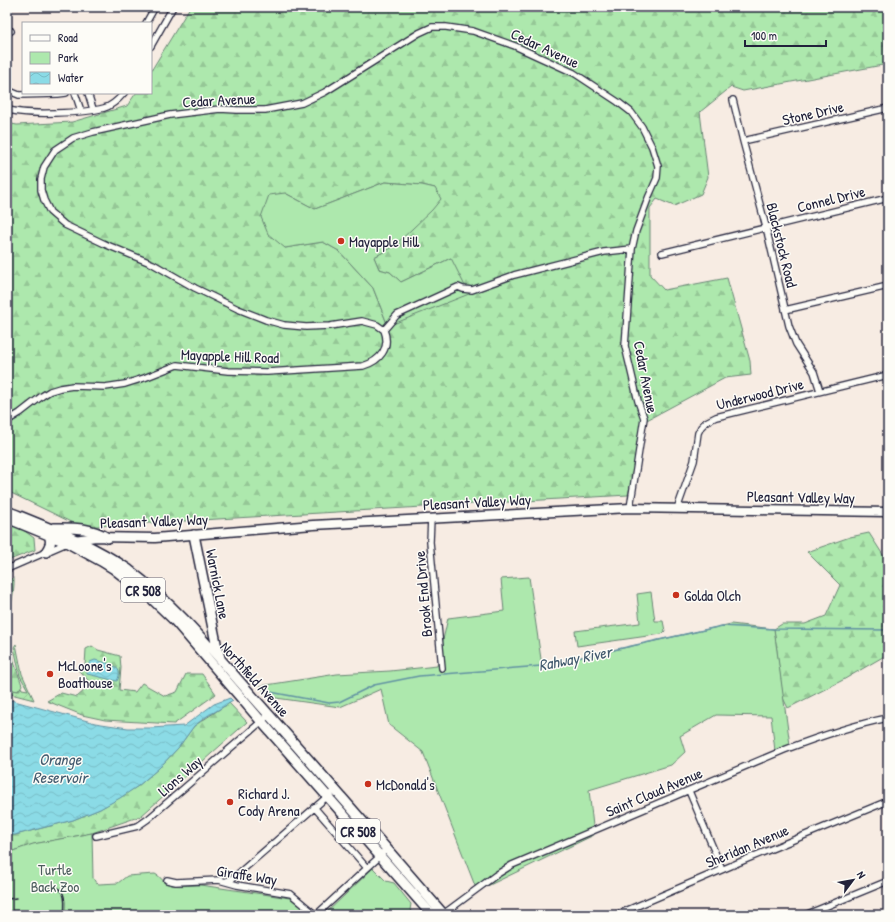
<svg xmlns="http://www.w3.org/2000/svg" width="895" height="922" viewBox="0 0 895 922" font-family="'Patrick Hand',sans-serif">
	<defs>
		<pattern id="forest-firs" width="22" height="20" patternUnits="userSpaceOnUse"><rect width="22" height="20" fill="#ade8ad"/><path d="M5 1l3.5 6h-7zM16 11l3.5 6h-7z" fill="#95c796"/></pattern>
		<pattern id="garden-furrows" width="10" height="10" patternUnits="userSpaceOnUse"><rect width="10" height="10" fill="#ade8ad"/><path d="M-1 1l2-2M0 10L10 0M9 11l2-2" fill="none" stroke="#95c796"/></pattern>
		<pattern id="water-waves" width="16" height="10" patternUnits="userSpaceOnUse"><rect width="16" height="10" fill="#8bdbe6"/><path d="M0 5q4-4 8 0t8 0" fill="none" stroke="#78bcc6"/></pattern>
	</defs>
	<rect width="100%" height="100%" fill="#f7ece3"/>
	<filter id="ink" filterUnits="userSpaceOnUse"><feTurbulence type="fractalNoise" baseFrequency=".025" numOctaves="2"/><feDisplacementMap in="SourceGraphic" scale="8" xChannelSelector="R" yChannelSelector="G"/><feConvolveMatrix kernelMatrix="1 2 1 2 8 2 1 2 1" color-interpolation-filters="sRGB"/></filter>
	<g filter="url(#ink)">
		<path fill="url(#forest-firs)" stroke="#688574" fill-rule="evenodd" d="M190,7H888V64L743,91L731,87L700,112L708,177L701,194L674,206L657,199L650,208V275L664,290L727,278L750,361L751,375L725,378L645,421L628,495L81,527L7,491V123L17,125L72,122L127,106L136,93H151V71ZM385,182L422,185L435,188L393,247L374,257L379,269L390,272L401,282L451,258L388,326L373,288L339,251L323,242L285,248V193L315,209Z
			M7,521L14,523L34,538L35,550L7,561Z
			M869,533L885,558L888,559V654L843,680L788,708L783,698L774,629L782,624H805L826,616L840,585L807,552L850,537Z
			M14,578C15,593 9,607 9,622H7V580Z
			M7,631L8,632L14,662L22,685L18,691L7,689Z
			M92,646L98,650L120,656L121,668L119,690L135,692L142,683L165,696L177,692L186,674H202L216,694L174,724L105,720L82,715L47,701L61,693L77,697L86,689L88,680L78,670L85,665L86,649Z
			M229,703L247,722L141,816L92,833L34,844L7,853V835H15L73,820L100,809L120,797L138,786L159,768L178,748L194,726Z"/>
		<path fill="#ade8ad" stroke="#688574" d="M385,182L422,185L435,188L441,199L432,210L393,247L374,257L379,269L390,272L401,282L451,258L469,294L388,326L373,288L339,251L323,242L285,248L268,234L261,217L269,195L285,193L315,209Z
			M529,577L542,666L731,624L774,629L790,745L775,751L771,716L716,715L680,736L685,752L671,765L589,790L594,835L477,891L423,752L389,725L381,689L340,707L269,697L260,686L337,674L390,671L437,666L448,618L504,611L501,579Z
			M651,592L655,621H663L665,631L662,634L577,646L575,631L640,623L637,594Z
			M92,833L93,878L96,883L99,884L118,883L127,876L155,874C161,876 162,882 168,884C177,887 190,885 200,885L290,898L311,915H7V853L33,844Z
			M373,868L386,881L394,883L411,904L410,910L415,915H324Z"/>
		<path fill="url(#garden-furrows)" stroke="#688574" d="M16,644L22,674L34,700L7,693V689L18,691L21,687L22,689L28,690L20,676L14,647Z"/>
		<path fill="url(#water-waves)" stroke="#6191a2" d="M95,660C106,663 126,665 117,681L87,674V666L90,662Z
			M230,698L233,701L206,717L194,726L178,748L159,768L138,786L120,798L100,809L73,820L15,835H7V699L95,723L128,728H150L184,726L214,704Z"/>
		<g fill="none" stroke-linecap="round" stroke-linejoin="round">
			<path stroke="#6191a2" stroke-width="1.5" d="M265,691L329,703L339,702L374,685L419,676L541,666L722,626L774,629L888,630"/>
			<defs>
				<path id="minor" d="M146,23L155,7
					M7,33L11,31
					M151,46L173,7
					M7,90L19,95L58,94L66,93
					M75,93L81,111
					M88,93L93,109
					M733,100L743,141L766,227L789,326L796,344L814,372L820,391
					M7,109C24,116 86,113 104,108C112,106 118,100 124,93
					M743,141L888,108
					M662,253L888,198
					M785,310L888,286
					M384,330L377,325L362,321L330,326L306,327L284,325L266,320L238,309L195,288L153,264L107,245L65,225L50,212L44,200L41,190V179L44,167L55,150L73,138L93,132L170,115L220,109L237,110H265L302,103L325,92L419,33L432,27H446L473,31L515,46L574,73L618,102L631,112L642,127L652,147L658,166L657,178L649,196L636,231L632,249L625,346L638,401L644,418L630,508
					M7,421L20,413L42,396L50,391L60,388L73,386L105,387L125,384L144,378L177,365L228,371L267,372L363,366C380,361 391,348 384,330L397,315L458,287L463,289L472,290L514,275L604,252L632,249
					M677,509L694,461L698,433L701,427L706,422L716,417L888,375
					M431,518L430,542L442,668
					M7,569L67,543
					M689,791L722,869
					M314,807L367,868
					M96,836L138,826L148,819L269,715
					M167,880L176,882L219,880L237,885L291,894L316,915
					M226,881L232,879L336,789
					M316,915L376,860L387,848
					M442,915L496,875L512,865L784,750C818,737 852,725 888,718
					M616,915L747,859L888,801
					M805,915L888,881"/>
				<path id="secondary" d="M74,540L96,537L155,538L313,525L630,508L888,512"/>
				<path id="primary" d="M7,511C49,528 92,544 129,570C177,606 215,654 254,698C318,770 381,842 444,915
					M7,518L68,543L101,561L114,569L151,598L176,622L261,721L432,915
					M54,528C74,528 90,527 108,538
					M194,535L216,643L220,658
					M46,552C50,546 52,542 49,535"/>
			</defs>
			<use href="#minor" stroke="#22223b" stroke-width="8"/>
			<use href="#secondary" stroke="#22223b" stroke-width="11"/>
			<use href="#primary" stroke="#22223b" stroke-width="12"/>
			<use href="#minor" stroke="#fdfcf7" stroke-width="5.5"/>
			<use href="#secondary" stroke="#fdfcf7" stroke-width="8"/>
			<use href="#primary" stroke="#fdfcf7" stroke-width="9"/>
			<path stroke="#22223b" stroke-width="1.5" d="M44,887C66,884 66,898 64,915
				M7,899L17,898"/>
		</g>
	</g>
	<g fill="#c8321e" stroke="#fdfcf7" stroke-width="1.5">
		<circle cx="341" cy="241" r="4"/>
		<circle cx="676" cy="595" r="4"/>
		<circle cx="50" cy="674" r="4"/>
		<circle cx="368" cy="784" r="4"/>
		<circle cx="230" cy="802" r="4"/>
	</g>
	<g text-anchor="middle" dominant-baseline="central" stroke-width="3" stroke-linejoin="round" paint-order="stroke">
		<g fill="#fdfcf7" stroke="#646373" stroke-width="1">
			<rect x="121" y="578" width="44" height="24" rx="3"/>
			<rect x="336" y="819" width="44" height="24" rx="3"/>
		</g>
		<g font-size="14" font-weight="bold" fill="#22223b">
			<text x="143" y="590">CR 508</text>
			<text x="358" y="831">CR 508</text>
		</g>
		<g font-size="15" fill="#22223b" stroke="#fdfcf7">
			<text transform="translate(545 48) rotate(25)">Cedar Avenue</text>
			<text transform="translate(219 100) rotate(-3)">Cedar Avenue</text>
			<text transform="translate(813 113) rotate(-13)">Stone Drive</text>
			<text transform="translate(831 199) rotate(-14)">Connel Drive</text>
			<text transform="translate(782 245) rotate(76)">Blackstock Road</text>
			<text transform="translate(230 356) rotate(2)">Mayapple Hill Road</text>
			<text transform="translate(646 377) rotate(79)">Cedar Avenue</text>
			<text transform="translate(760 394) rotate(-14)">Underwood Drive</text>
			<text transform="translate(801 497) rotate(1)">Pleasant Valley Way</text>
			<text transform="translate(477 502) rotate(-3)">Pleasant Valley Way</text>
			<text transform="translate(154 521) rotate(-2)">Pleasant Valley Way</text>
			<text transform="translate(218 584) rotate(79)">Warnick Lane</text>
			<text transform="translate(423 594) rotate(-95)">Brook End Drive</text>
			<text transform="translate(255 679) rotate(48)">Northfield Avenue</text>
			<text transform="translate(180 776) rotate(-41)">Lions Way</text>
			<text transform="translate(654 792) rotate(-23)">Saint Cloud Avenue</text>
			<text transform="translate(747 846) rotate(-23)">Sheridan Avenue</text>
			<text transform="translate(247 875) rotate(9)">Giraffe Way</text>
		</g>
		<g font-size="15" fill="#22223b" stroke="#fdfcf7" text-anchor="start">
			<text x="349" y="241">Mayapple Hill</text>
			<text x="684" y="595">Golda Olch</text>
			<text x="58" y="665">McLoone's<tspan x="58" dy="17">Boathouse</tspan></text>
			<text x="376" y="784">McDonald's</text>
			<text x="238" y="793">Richard J.<tspan x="238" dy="17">Cody Arena</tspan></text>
		</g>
		<g font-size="15" fill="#4c5d5d" stroke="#fdfcf7">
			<text x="55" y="869">Turtle<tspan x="55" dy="17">Back Zoo</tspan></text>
		</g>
		<g font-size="16" font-style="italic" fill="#425a6e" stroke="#fdfcf7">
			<text transform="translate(575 658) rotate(-11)">Rahway River</text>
			<text x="60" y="759">Orange<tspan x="60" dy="18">Reservoir</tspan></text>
		</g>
	</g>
	<rect width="895" height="922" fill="none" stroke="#fdfcf7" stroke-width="24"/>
	<rect x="12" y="12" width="871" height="898" fill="none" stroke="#22223b" stroke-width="1.5" filter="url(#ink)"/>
	<rect x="22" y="22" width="130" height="72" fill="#fdfcf7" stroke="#a5a5ac"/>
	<rect x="30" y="35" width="20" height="6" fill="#fdfcf7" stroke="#a5a5ac"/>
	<text x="58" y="42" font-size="12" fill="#22223b">Road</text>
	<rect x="30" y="52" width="20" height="12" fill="#ade8ad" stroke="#a5a5ac"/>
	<text x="58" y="62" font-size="12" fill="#22223b">Park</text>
	<rect x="30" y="72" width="20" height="12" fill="url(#water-waves)" stroke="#a5a5ac"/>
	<text x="58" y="82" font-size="12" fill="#22223b">Water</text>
	<g transform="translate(853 880) rotate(58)" stroke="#fdfcf7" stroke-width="3" paint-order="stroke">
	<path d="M0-3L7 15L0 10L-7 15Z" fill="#22223b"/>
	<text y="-6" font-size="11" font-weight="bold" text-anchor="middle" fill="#22223b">N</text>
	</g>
	<path d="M745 40v6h81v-6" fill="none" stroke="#22223b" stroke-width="2"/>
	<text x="751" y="40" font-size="12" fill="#22223b" stroke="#fdfcf7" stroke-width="3" paint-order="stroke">100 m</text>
</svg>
